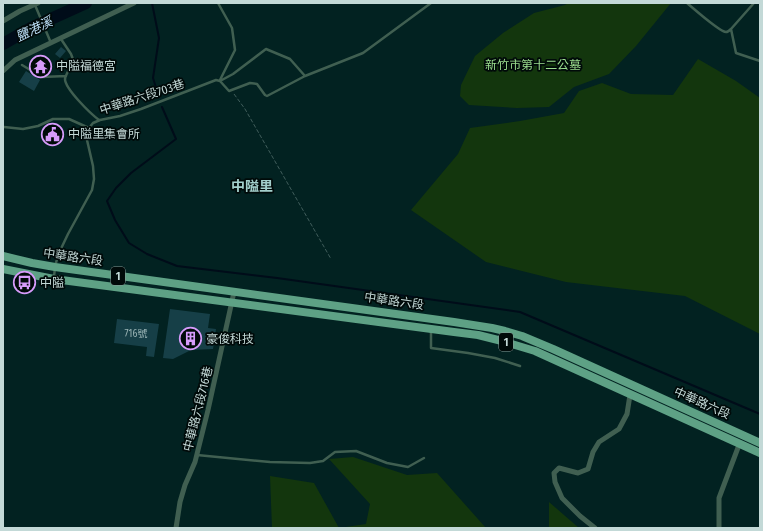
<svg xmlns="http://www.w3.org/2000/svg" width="763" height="531" viewBox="0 0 763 531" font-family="'Fira Sans Condensed','Noto Sans TC',sans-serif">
	<rect width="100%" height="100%" fill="#022221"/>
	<path fill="#13360d" d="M568,3H671L636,46L609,74L574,87L549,107L517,108L469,105L460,96L461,85L475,56L503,33L534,13L565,5Z
		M698,59L736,81L760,98V334L685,296L566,282L486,262L411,210L458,154L470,128L520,121L564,113L579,91L602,83L631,94L673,95Z
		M353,457L407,475L437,473L486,528H272L270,476L314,483L339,528L366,524L370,504L329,459Z
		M549,502L579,528H549Z"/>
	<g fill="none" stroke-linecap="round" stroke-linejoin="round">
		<path stroke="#000c19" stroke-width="2" d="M152,3L159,38L153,78L159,97
			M162,107L176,139L131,173L116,188L107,201L115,220L129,243L147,254L177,266L277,278L520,312L760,414"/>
		<path stroke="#000c19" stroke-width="12" d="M3,44L31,28L86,3"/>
	</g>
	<path fill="#163f47" d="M61,47L66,51L60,58L55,54Z
		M41,60L46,65L39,71L34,67Z
		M26,71L40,80L34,91L19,82Z
		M47,125H57L58,143L49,144Z
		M170,309L210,314L208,328L216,329L213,349L191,350L173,359L163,358Z
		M117,319L159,324L154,357L146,356L147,347L114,343Z"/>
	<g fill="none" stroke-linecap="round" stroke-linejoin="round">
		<path stroke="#405d5b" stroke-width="1" stroke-dasharray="4 2" stroke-linecap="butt" d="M234,94L245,109L331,259"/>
		<path stroke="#405f51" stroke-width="2.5" d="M218,3L232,28L235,50L220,80
			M687,3C693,8 720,32 726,32C728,32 730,30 731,29L754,3
			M35,5L51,43
			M731,29L736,53L760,61
			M61,39L71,54L74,62C71,67 66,73 65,79C65,89 91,114 99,120
			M22,65L42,77L66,76
			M220,81L233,74L266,49L290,59L305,76
			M4,127L23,129L38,126L53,119H69L89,128
			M54,277L55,267L58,255L68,234L92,190L94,179L93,166L87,140V134L89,128L93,123L100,120L120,116L141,109L216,80L220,81L229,91L250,83L257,84L265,95L267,96L305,76L363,53L431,3
			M431,331V348L468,353L495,358L520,366
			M197,455L270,462L310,463L323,461L335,452L356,451L387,463L408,467L424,458"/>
		<path stroke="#405f51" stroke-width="5" d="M3,21L20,11L38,3
			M3,71L15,60L134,3
			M176,528L180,502L185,485L195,462L208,410L234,292
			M595,528L580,516L562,498L555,482L554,473L559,468L578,473L588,469L593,452L599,442L619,429L627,414L630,395
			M719,528V498L739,445"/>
		<path stroke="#5ea185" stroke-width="8" d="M3,256L32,263L55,267L454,322L492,328L505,331L522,336L553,349L760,443
			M3,269L54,279L454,332L478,335L502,341L535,351L760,453"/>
	</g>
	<defs>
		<symbol id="temple-ring" viewBox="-11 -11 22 22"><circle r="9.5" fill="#000a09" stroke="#d69bfa" stroke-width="1.5"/><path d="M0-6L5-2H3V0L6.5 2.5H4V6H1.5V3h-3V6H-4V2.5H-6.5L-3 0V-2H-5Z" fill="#d69bfa"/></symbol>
		<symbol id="civic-ring" viewBox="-11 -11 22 22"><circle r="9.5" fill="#000a09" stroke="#d69bfa" stroke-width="1.5"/><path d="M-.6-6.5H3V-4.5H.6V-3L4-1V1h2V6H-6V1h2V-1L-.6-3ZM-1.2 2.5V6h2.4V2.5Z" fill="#d69bfa"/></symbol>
		<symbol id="bus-ring" viewBox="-11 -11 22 22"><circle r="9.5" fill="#000a09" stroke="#d69bfa" stroke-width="1.5"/><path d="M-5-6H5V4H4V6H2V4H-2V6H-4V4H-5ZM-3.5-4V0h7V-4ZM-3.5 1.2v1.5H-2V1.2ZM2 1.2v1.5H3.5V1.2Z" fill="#d69bfa"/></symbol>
		<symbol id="building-ring" viewBox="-11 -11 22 22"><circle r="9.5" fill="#000a09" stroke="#d69bfa" stroke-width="1.5"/><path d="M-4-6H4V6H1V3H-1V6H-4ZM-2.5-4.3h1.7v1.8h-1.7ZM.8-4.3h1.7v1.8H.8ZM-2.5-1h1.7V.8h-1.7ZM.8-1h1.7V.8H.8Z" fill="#d69bfa"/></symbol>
	</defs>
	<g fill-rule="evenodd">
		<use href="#temple-ring" x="28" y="54" width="25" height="25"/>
		<use href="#civic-ring" x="40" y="122" width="25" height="25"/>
		<use href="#bus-ring" x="12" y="270" width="25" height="25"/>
		<use href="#building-ring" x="178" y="326" width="25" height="25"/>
	</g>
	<g text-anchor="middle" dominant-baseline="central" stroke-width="3.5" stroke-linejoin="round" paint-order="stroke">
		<g font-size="10" fill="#98b2b3">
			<text x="136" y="334">716號</text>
		</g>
		<g fill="#000a09" stroke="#889b99" stroke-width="1">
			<rect x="111" y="267" width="14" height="18" rx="3"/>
			<rect x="499" y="333" width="14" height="18" rx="3"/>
		</g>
		<g font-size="11" font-weight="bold" fill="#c3d9d7">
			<text x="118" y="276">1</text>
			<text x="506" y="342">1</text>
		</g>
		<g font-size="12" fill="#9adc8e" stroke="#000a09">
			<text x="533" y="65">新竹市第十二公墓</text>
		</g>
		<g font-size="12" fill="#c3d9d7" stroke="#000a09" text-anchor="start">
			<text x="56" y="66">中隘福德宮</text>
			<text x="68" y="134">中隘里集會所</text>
			<text x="40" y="283">中隘</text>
			<text x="206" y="339">豪俊科技</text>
		</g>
		<g font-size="12" fill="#c3d9d7" stroke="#000a09">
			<text transform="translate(142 97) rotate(-18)">中華路六段703巷</text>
			<text transform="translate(73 257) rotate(8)">中華路六段</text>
			<text transform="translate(394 301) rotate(8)">中華路六段</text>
			<text transform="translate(702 403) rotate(24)">中華路六段</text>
			<text transform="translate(198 409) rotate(-76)">中華路六段716巷</text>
		</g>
		<g font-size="13" font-style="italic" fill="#bcdff8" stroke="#000a09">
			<text transform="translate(34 29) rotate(-26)">鹽港溪</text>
		</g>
		<g font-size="14" font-weight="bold" fill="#a3cfcb" stroke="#000a09">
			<text x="252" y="186">中隘里</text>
		</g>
	</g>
	<rect width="763" height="531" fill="none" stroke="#c3d9d7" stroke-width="8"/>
</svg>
